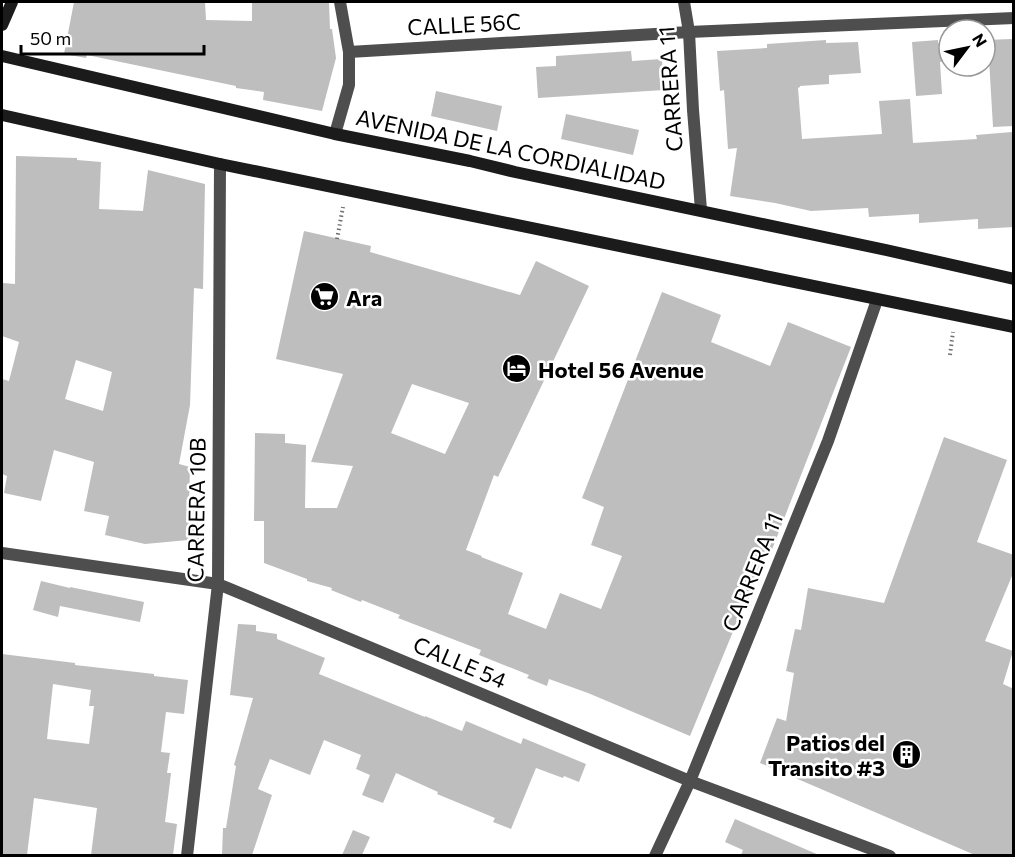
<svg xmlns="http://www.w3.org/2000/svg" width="1015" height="857" viewBox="0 0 1015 857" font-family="Commissioner,sans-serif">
	<rect width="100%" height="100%" fill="#fff"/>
	<path fill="#bebebe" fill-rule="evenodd" d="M74,2H205L206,20L252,21V2H329L330,29H332L336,58L322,111L263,100L264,92L236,88V86L87,55L86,58L64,54Z
		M1012,39L1014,63V126L993,127L989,59H985V40Z
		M826,40V43L858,42L861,73L829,75V84L800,86V87L798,88L802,139L882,134L879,101L910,99L913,143L977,139L976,135L1012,132L1014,161V227L978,229V219L919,223V214L869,217L868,208L811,211L775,203L730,196L737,148L728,149L724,90L720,91L717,51L767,48V44Z
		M938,40V43H949V61L940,62L942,94L916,96L912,42Z
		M631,51L632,61L662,59L664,90L538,98L536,67L556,66V56Z
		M436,91L502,106L497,131L431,116Z
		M566,114L639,130L633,155L561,139Z
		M16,156L77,158V160L101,162L99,209L143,211L148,170L205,184L203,289L194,288L190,405L179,464L190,467L189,509H196L199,539L145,544L105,535L109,516L84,511L94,462L54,450L41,501L4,493L7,476L2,474V379L9,381L19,342L2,336L3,283L15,284ZM76,360L112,372L103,411L65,399Z
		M304,231L371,246L370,252L520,295L536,261L589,286L498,477L494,475L466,550L482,556L481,557L523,573L508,614L546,629L560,593L601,609L622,556L591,545L604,507L582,498L662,292L721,315L711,342L770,366L788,322L851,347L771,552L766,550L748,601L746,600L690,736L588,693L549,679L547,686L527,678L529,675L479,655L481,650L398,618L400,615L362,600L361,602L331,590L332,588L307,581V579L264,563V521H254L255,433L285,434V443L306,445L305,508H337L353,466L311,462L343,374L276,359ZM412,384L469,403L445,454L391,433Z
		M944,437L1007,460L977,542L1014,555V571L985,641L1013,651L1003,684L1014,689V855H975L760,763L777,718L786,721L794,673L786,671L795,629L801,630L808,588L884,603Z
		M41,581L70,588V587L144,602L140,622L60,606L58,617L33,610Z
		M238,624L256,625V631L277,634V639L325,658L319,674L425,717V716L462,731L466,721L521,744L523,738L586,764L579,782L564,776L563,778L536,768L511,829L493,822L495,818L437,794L438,792L396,773L383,803L362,795L370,775L356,769L361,755L324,740L310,775L270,759L258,789L272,795L252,855H222L223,828H226L236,766L234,765L253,698L230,695Z
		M2,654L75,663V665L154,674V676L188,680L184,714L166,712L161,752L170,753L167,773H171L165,822L177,824L173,855H91L97,808L34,798L27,855H2ZM53,684L91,690L89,706H94L89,744L47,739Z
		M735,819L819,855H741L743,850L725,842Z
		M353,830L370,837L362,855H342Z"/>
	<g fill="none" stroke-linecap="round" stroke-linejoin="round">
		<path stroke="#707070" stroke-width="4" stroke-dasharray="1.5 3" stroke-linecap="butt" d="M337,239L343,207
			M950,355L953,332"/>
		<path stroke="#4e4e4e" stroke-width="12" d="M684,2L689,32L693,110L701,210
			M349,52L689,32L1014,18
			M335,134L349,85V52L340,2
			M2,553L218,584L690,781L890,856
			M187,856L218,584L220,164
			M655,856L690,781L828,441L877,300"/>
		<path stroke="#1b1b1b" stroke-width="12" d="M2,25L12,2
			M2,56L335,134L470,161L515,172L886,250L1014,279
			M2,115L220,164L1014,327"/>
	</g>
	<defs>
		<symbol id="supermarket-disc" viewBox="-11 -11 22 22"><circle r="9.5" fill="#000" stroke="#fff"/><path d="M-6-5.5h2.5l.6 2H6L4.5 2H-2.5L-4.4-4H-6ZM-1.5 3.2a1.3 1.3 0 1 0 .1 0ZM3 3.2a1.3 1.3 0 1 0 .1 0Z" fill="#fff"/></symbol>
		<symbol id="hotel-disc" viewBox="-11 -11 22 22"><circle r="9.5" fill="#000" stroke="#fff"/><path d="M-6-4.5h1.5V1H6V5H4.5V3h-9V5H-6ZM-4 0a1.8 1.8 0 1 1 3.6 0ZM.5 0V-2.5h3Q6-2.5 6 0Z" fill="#fff"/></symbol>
		<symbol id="building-disc" viewBox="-11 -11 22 22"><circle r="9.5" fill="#000" stroke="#fff"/><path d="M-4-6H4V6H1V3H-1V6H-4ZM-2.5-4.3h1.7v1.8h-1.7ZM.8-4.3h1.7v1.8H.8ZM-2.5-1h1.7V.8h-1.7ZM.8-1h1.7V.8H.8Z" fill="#fff"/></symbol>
	</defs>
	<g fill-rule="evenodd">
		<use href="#supermarket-disc" x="308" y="280" width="33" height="33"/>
		<use href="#hotel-disc" x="500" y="352" width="33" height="33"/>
		<use href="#building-disc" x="890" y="738" width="33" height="33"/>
	</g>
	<g text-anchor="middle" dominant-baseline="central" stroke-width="5" stroke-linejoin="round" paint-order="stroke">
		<g font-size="22" fill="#000" stroke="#fff">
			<text transform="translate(464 24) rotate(-3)">CALLE 56C</text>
			<text transform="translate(670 89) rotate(-94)">CARRERA 11</text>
			<text transform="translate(511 149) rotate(12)">AVENIDA DE LA CORDIALIDAD</text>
			<text transform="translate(196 510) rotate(-89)">CARRERA 10B</text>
			<text transform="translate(752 572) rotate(-68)">CARRERA 11</text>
			<text transform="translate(460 662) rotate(23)">CALLE 54</text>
		</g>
		<g font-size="22" font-weight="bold" fill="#000" stroke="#fff" text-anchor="start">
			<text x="346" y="297">Ara</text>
			<text x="538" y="369">Hotel 56 Avenue</text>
			<text x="885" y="742" text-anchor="end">Patios del<tspan x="885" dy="25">Transito #3</tspan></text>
		</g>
	</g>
	<rect width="1015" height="857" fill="none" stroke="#000000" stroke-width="6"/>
	<g transform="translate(967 48) rotate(58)"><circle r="28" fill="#ffffff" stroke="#999999" stroke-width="1.5"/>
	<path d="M0-4.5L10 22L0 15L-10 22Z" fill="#000000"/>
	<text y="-9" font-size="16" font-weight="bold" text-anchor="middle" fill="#000000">N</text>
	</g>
	<path d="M21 45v9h183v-9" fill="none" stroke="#000000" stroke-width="3"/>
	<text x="30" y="45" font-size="18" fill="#000000" stroke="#ffffff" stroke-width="4.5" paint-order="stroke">50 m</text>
</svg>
